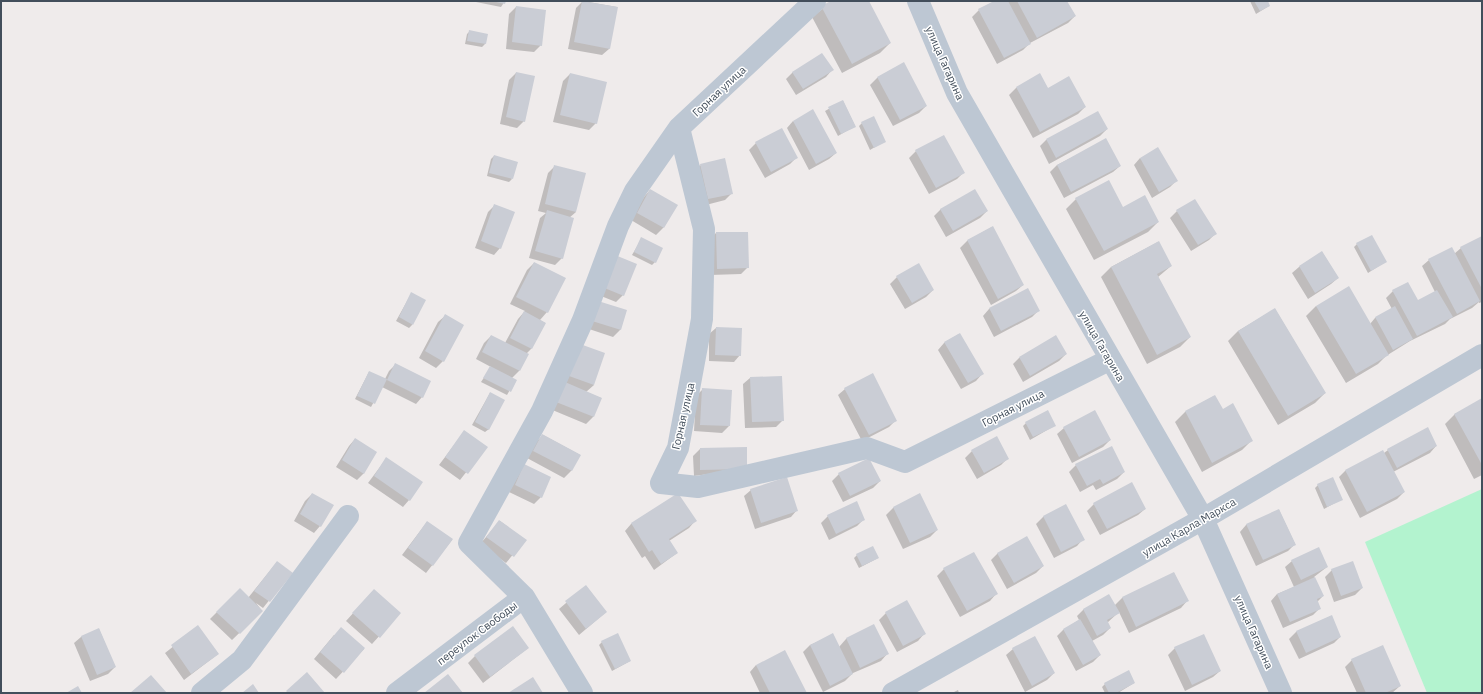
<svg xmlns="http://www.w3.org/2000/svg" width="1483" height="694" viewBox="0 0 1483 694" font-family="'IBM Plex Sans',sans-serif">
	<rect width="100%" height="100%" fill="#efebeb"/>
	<path fill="#b3f3cf" d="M1482,489V693H1427L1365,542Z"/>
	<path fill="#0003" d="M471,1H505L501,7Z
		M583,1L617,7L609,49L602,55L568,49L576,8Z
		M833,1H868L890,43L880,53L842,73L812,17Z
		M996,1H1066L1075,16L1068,23L1030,43L1023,50L997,64L972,17L979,10Z
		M1250,1H1267L1269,6L1256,14Z
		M516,7L541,45L534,52L506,49L509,14Z
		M470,31L487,35L485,44L482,47L465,44L467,34Z
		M903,64L926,106L919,113L893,126L870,85L877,78Z
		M832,70L826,77L796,95L786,79L793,72Z
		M516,73L524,121L517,128L500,124L509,80Z
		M570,74L596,123L589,130L553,122L563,81Z
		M1040,75L1048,89L1085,107L1078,114L1033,138L1009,95L1016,88Z
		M843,101L855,126L838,136L825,111Z
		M793,121L836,153L829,159L809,170L787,128Z
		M862,123L885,141L870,150L859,126Z
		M1107,129L1100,136L1049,164L1040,146L1046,140Z
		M1106,140L1120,166L1113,172L1064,198L1050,172L1057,165Z
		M756,143L797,157L790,164L765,178L749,150Z
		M916,151L964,172L957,179L929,194L909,158Z
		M494,156L512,179L509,182L487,176L491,159Z
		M1140,158L1176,181L1170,187L1152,198L1134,165Z
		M700,165L732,193L725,200L702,206L694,172Z
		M555,166L576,212L569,218L562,258L555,265L529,258L540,218L546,213L538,211L548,173Z
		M650,190L676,205L663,228L656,235L631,220L644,197Z
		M1076,199L1123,208L1158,222L1148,232L1094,260L1066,209Z
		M495,205L500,248L494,255L475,248L488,212Z
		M941,209L987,211L980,218L946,237L934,216Z
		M1177,211L1215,234L1209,240L1191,251L1170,218Z
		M992,227L1023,285L1016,291L991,305L960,248L967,241Z
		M716,233L748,267L741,274L710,275L709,240Z
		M1482,237V302L1479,303V302L1472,308L1450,319L1445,324L1410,341L1386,356L1378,364L1346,383L1306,316L1316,306L1370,324L1375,318L1392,309L1386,298L1393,291L1418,301L1435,292L1422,266L1429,260L1454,254L1461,248Z
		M642,238L655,262L652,265L632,255Z
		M1158,242L1171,266L1158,277L1190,337L1180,347L1147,364L1101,277L1111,267Z
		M1357,244L1385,262L1368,273L1354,247Z
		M1322,252L1338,278L1331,284L1308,299L1292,273L1299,267Z
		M534,263L547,312L540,320L545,323L531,349L526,354L519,371L511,379L515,381L507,395L481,382L491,367L476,359L484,343L491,336L505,343L518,319L525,311L510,304L527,270Z
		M636,264L623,295L616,302L596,294Z
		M897,277L933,290L926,297L905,309L890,284Z
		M1027,290L1038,311L1032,317L994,337L983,316L989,309Z
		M411,294L412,325L409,328L396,321Z
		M592,309L626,311L620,330L613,337L586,328Z
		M1275,309L1325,393L1315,403L1278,425L1228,341L1238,331Z
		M445,316L443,361L436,368L419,358L438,322Z
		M716,328L740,355L734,362L709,361V334Z
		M959,334L982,374L976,381L961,389L938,350L944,343Z
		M1056,337L1066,354L1059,361L1023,382L1013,364L1019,358Z
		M574,352L594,385L586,392L601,398L593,417L586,424L550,409Z
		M396,364L422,397L416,404L382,387L371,407L355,399L369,372L385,379L389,371Z
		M750,378L783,420L776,427L745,428L743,384Z
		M703,389L729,426L722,433L694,431L696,396Z
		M845,389L896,420L889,427L862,441L838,395Z
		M490,393L489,429L485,432L472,425Z
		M1214,396L1222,410L1252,440L1242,450L1202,472L1175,422L1185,412Z
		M1482,400V475L1474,479L1445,424L1455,414Z
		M1026,423L1054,426L1030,440L1023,426Z
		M1064,428L1110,440L1103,447L1072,463L1057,434Z
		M464,432L486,447L460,480L439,465Z
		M543,435L580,455L571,471L564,478L527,458L536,442Z
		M355,439L364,473L357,480L336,467L349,446Z
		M1436,446L1430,453L1393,472L1404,492L1397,499L1360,518L1339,477L1345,471L1384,453L1388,450Z
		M1111,448L1124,472L1117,479L1096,490L1093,485L1080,492L1069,472L1076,465Z
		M700,449L746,469L694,476L693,456Z
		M972,451L1008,458L1001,465L977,479L965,458Z
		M386,459L409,500L403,507L368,483Z
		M524,465L541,497L534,504L509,492Z
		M839,474L880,481L873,488L843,502L832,481Z
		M1318,485L1342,499L1324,509L1315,488Z
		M751,490L797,510L791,517L755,529L744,496Z
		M312,494L320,526L314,533L294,521L305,501Z
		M678,494L695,521L689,528L669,541L677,553L654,570L645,556L642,558L625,531L631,524Z
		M920,495L937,530L930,537L903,549L886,515L893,508Z
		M1094,504L1145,509L1138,515L1100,535L1087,511Z
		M1066,506L1083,539L1077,546L1054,558L1036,524L1043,517Z
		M1279,510L1295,544L1288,551L1256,566L1240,532L1246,525Z
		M828,516L864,519L857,526L829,540L821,523Z
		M500,521L525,540L506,563L480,544Z
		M427,522L452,540L426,573L402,555Z
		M998,553L1043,566L1036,573L1007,589L991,560Z
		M857,555L878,558L859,568L854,558Z
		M1292,561L1327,567L1314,577L1323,596L1317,602L1320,608L1313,615L1283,628L1271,601L1277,594L1294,587L1285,567Z
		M277,562L291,573L263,608L256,603L262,611L232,640L210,619L240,589L248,598Z
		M944,569L996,594L990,601L960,617L937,576Z
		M1332,570L1362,588L1355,595L1334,602L1325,577Z
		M1174,573L1187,601L1181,608L1129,633L1119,612L1107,623L1110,628L1103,635L1092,641L1100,655L1093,662L1076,671L1057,636L1063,630L1079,620L1077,616L1084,609L1114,606L1122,598Z
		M586,586L606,612L579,635L559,609Z
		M374,590L400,613L372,644L346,621Z
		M886,613L924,634L918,641L897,652L879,620Z
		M1331,616L1340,637L1334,643L1299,659L1289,639L1296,632Z
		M874,626L887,654L881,661L853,673L845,681L823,692L803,652L810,645L833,635L839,647L846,639Z
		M198,627L218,654L184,680L165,653Z
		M99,629L115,667L108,674L90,681L74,643L81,637Z
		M334,635L364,649L336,679L314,659Z
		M602,642L630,661L612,671L599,645Z
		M528,648L483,683L468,663L475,656Z
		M1175,648L1220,671L1213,677L1185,691L1168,655Z
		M1013,649L1054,673L1047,680L1025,692L1006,655Z
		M1352,660L1400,686L1392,693H1357L1345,667Z
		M756,665L806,693H760L750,672Z
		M1134,683L1118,693H1105L1102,687L1105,684Z
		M958,690L959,693H952Z"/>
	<path fill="#cacdd5" d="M492,1H506L505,4Z
		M582,1L618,7L610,49L574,42Z
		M831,1H869L891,43L852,64L821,6Z
		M994,1H1008L1031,44L1004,58L978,9Z
		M1017,1H1067L1076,16L1037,38Z
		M1254,1H1268L1270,6L1260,11Z
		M516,6L546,10L542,46L512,42Z
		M469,30L488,34L486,44L467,41Z
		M822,53L834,70L803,89L792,72Z
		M904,62L927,106L900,120L877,77Z
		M516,72L535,76L525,122L506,117Z
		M570,73L607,82L597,124L560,115Z
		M1040,73L1048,88L1069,76L1086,107L1040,132L1016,87Z
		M843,100L856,127L841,134L828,107Z
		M813,109L837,153L816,164L793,121Z
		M1098,111L1108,129L1056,158L1046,139Z
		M874,116L886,142L874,148L861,122Z
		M782,128L798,158L771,172L755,142Z
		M944,135L965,173L936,188L915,150Z
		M1106,138L1121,166L1071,192L1057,165Z
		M1158,147L1178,181L1159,192L1140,158Z
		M494,155L518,162L513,179L489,173Z
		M725,158L733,194L708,199L700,164Z
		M554,165L586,173L576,212L545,204Z
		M1109,180L1123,207L1145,195L1159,222L1104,251L1075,198Z
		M650,189L678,205L664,228L637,213Z
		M975,189L988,211L953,231L940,209Z
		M1195,199L1217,234L1198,245L1176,210Z
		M494,204L515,212L501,249L481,241Z
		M547,210L574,218L563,259L535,251Z
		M993,226L1024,285L998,299L967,240Z
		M716,232H748L749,268L717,269Z
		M1372,235L1387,262L1371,271L1356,243Z
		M1482,236V289L1460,247Z
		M641,237L663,248L656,263L634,252Z
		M1159,241L1172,266L1157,274L1191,337L1157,355L1111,267Z
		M1452,247L1480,301L1457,314L1428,259Z
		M1322,251L1339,278L1315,293L1299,266Z
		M615,255L637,264L624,296L602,287Z
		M534,262L566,278L548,313L516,297Z
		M919,263L934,290L912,303L896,276Z
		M1408,282L1418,300L1437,290L1453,317L1417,336L1392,290Z
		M1349,286L1389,355L1356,374L1316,306Z
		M1028,288L1040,311L1001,331L989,308Z
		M411,292L426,300L413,325L399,317Z
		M598,301L627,310L621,330L592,321Z
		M1395,306L1413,339L1393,350L1375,317Z
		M1275,308L1326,393L1288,416L1238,331Z
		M524,311L546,323L532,349L510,338Z
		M445,314L464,325L444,362L425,351Z
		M716,327L742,328L741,356L715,355Z
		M960,333L984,374L968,383L944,342Z
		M491,335L529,354L520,371L482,352Z
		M1056,335L1067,354L1030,376L1019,357Z
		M580,344L605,353L594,385L569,376Z
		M395,363L431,381L423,398L387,380Z
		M490,366L517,380L511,392L483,378Z
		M369,371L387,379L375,404L357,396Z
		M873,373L897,421L869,435L844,388Z
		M782,376L784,421L752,422L750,377Z
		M565,382L602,398L594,417L556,402Z
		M702,388L732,390L730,426L700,425Z
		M490,392L505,400L489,430L475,422Z
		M1215,395L1223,409L1233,403L1253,441L1212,463L1185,411Z
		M1482,398V465L1454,414Z
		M1048,410L1056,426L1033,437L1025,422Z
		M1095,410L1111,440L1079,457L1063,427Z
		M1428,427L1437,446L1397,468L1387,449Z
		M464,430L488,447L468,474L445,457Z
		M542,434L581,455L572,471L533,451Z
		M997,436L1009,459L984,473L971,450Z
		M355,438L377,452L364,474L342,460Z
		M1112,446L1125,472L1103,484L1100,479L1087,486L1075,464Z
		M747,447V469L700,470V448Z
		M1383,450L1405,492L1367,512L1345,470Z
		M386,457L423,482L410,501L374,476Z
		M869,458L881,481L850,496L838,473Z
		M524,464L551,477L542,498L515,485Z
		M787,477L798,511L761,523L750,489Z
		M1333,477L1343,500L1327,507L1317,484Z
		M1132,482L1146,509L1107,529L1093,503Z
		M312,493L334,505L321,527L300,514Z
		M678,493L697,521L669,539L678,553L661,564L652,550L649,552L631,523Z
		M920,493L938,530L910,543L893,507Z
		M857,501L865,520L836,534L827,515Z
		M1066,504L1085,540L1061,552L1043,516Z
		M1279,509L1296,545L1263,560L1246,524Z
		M499,520L527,540L514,557L486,537Z
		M427,521L453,539L433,566L408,548Z
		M1027,536L1044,566L1014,583L997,553Z
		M873,546L879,558L862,566L856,554Z
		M1319,547L1328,567L1301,580L1291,560Z
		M974,552L998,594L967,611L943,568Z
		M277,561L293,573L270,602L254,591Z
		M1353,561L1363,588L1341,596L1331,569Z
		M1174,572L1189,601L1136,627L1122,597Z
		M1315,577L1324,596L1317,599L1321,609L1290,622L1277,594Z
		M586,585L607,612L586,629L565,601Z
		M240,588L263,611L240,634L216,612Z
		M374,589L401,613L380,638L352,613Z
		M1109,594L1120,613L1107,620L1111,628L1097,636L1083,609Z
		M907,600L926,634L903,646L885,612Z
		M1332,615L1341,637L1306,653L1296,631Z
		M1080,619L1101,655L1083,665L1063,629Z
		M874,624L889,654L860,668L846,638Z
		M198,625L219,654L191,674L171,645Z
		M513,626L529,648L490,677L474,655Z
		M341,627L365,648L344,673L320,652Z
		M99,628L116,667L97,675L81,636Z
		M618,633L631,661L615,669L601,641Z
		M833,633L853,674L830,686L810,645Z
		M1204,634L1221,671L1192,685L1174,647Z
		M1035,636L1055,673L1032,686L1012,648Z
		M1383,645L1401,686L1385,693H1366L1351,659Z
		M785,650L807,693H770L756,665Z
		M1129,670L1135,683L1116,693H1109L1104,683Z
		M307,672L325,693H288L286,691Z
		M448,674L463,693H424Z
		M151,675L167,693H130Z
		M533,677L543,693H508Z
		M253,684L259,693H242Z
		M78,686L82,693H66Z"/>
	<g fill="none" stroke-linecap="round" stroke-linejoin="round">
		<path stroke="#bdc7d3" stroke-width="22" d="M815,1L679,128L704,229L702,319L678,448L661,483L698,487L867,448L905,462L1109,360
			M918,1L957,93L1203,519L1281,693
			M202,693L242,660L348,516
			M397,693L524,597
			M582,693L524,597L469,543L542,411L583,320L618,226L635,191L679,128
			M893,693L1203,519L1482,355"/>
	</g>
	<g text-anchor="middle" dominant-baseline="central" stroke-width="3" stroke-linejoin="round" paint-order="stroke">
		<g font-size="11" fill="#424e5b" stroke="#fff">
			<text transform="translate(945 63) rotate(66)">улица Гагарина</text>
			<text transform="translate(719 91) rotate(-43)">Горная улица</text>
			<text transform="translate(1102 346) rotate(60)">улица Гагарина</text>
			<text transform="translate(1013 408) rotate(-27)">Горная улица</text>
			<text transform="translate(683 416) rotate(-77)">Горная улица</text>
			<text transform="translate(1189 527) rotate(-30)">улица Карла Маркса</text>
			<text transform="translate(1254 632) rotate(66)">улица Гагарина</text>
			<text transform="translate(477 633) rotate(-37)">переулок Свободы</text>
		</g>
	</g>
	<rect width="1483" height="694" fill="none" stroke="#424e5b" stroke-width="4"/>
</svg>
